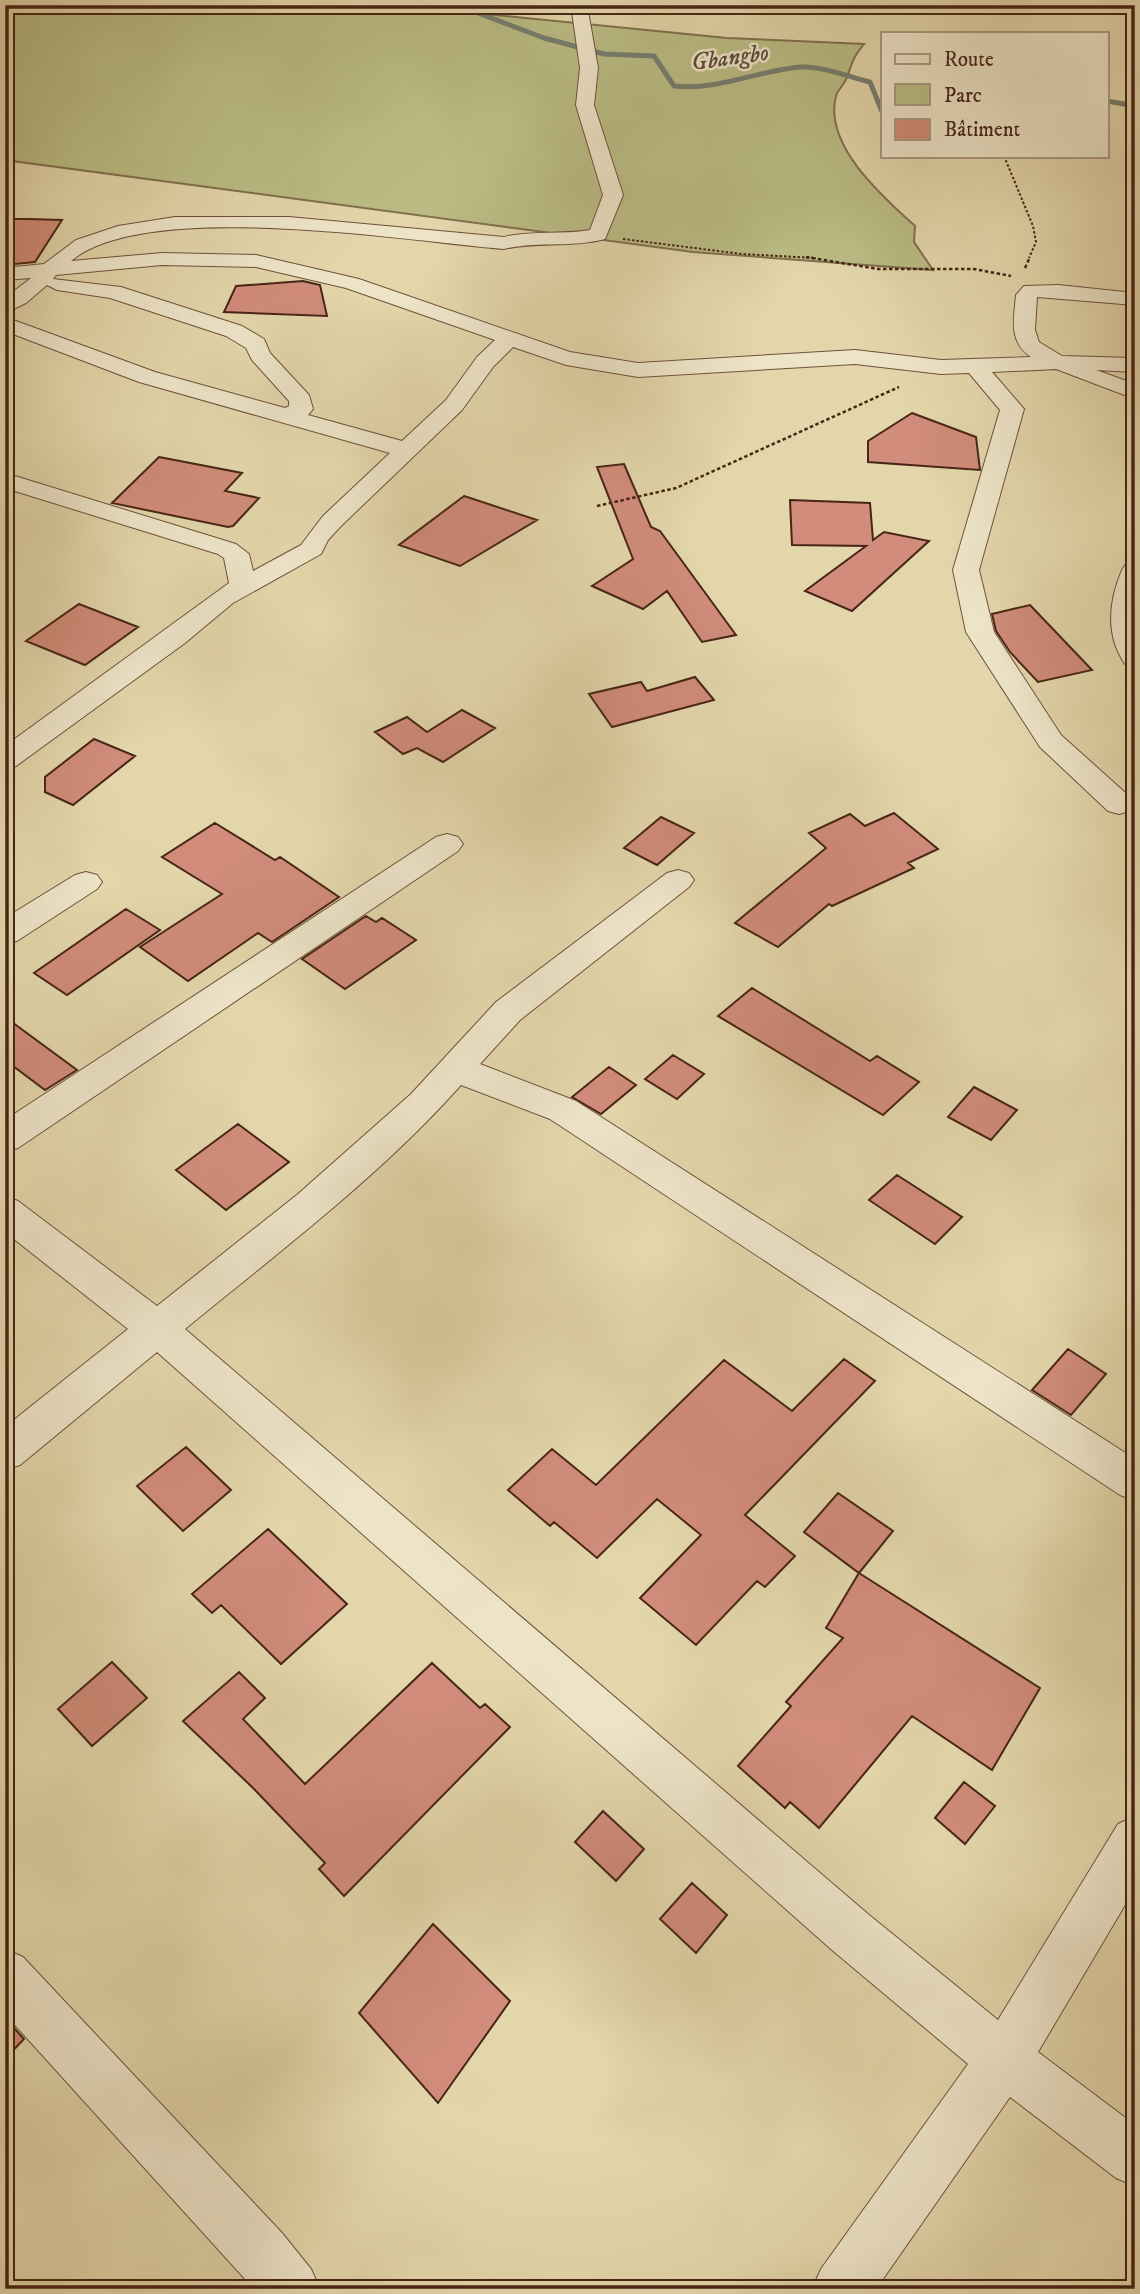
<svg xmlns="http://www.w3.org/2000/svg" width="1140" height="2294" viewBox="0 0 1140 2294" font-family="'IM FELL DW Pica',serif">
	<rect width="100%" height="100%" fill="#e3d6ab"/>
	<filter id="stains"><feTurbulence type="fractalNoise" baseFrequency=".00286" numOctaves="4"/><feColorMatrix values="0 0 0 0 .2 0 0 0 0 .09 0 0 0 0 .02 0 0 0 .5 -.17"/></filter>
	<radialGradient id="worn" r=".72"><stop offset=".6" stop-color="#630" stop-opacity="0"/><stop offset="1" stop-color="#630" stop-opacity=".3"/></radialGradient>
	<path fill="#babc84" stroke="#81704d" stroke-width="2" d="M5,5H461L485,14L727,38L864,44C852,59 853,61 847,77C845,84 838,89 836,96C823,145 883,197 915,226L914,242L933,270L693,252L5,160Z"/>
	<g fill="none" stroke-linecap="round" stroke-linejoin="round">
		<path stroke="#767e6f" stroke-width="5" d="M457,5L544,38L604,54L654,56L674,86C719,91 758,70 801,67C822,66 850,77 870,82L883,114
			M1107,101L1135,106"/>
	</g>
	<path fill="#d18c7b" stroke="#482516" stroke-width="2" d="M5,219H27L62,220L35,262L5,265Z
		M303,281L320,285L327,316L224,312L236,286Z
		M912,413L976,437L980,470L868,462V441Z
		M159,457L242,473L225,491L259,498L233,526L228,527L112,503Z
		M624,464L651,527L660,531L736,635L702,642L667,591L643,609L592,586L633,559L597,467Z
		M464,496L537,520L460,566L399,545Z
		M790,500L870,503L873,540L884,532L929,541L852,611L805,591L866,546L792,545Z
		M79,604L138,627L85,665L26,641Z
		M1030,605L1092,670L1038,682L1010,652L996,631L992,614Z
		M695,677L714,700L612,727L589,694L641,682L647,691Z
		M462,710L495,728L443,762L417,748L403,754L375,732L407,717L427,732Z
		M94,739L135,756L73,805L45,792V777Z
		M894,813L938,849L908,863L914,868L832,906L829,904L778,947L735,923L826,848L809,833L850,814L865,826Z
		M661,817L694,833L657,865L624,848Z
		M215,823L275,860L280,857L339,897L272,942L258,933L188,981L140,947L222,894L162,857Z
		M126,909L160,930L67,995L34,973Z
		M366,916L376,922L382,918L416,940L345,989L302,959Z
		M752,988L870,1061L877,1056L919,1082L883,1115L718,1016Z
		M5,1017L77,1070L45,1090L5,1060Z
		M673,1055L704,1074L677,1099L645,1079Z
		M609,1067L636,1085L601,1114L572,1097Z
		M974,1087L1017,1110L991,1140L948,1117Z
		M238,1124L289,1162L226,1210L176,1170Z
		M897,1175L962,1217L935,1244L869,1200Z
		M1068,1349L1106,1374L1071,1415L1032,1390Z
		M844,1359L875,1381L745,1515L795,1556L765,1587L757,1581L696,1645L640,1598L701,1535L657,1499L597,1558L554,1522L550,1526L508,1490L552,1449L596,1485L724,1360L792,1411Z
		M186,1447L231,1490L183,1531L137,1486Z
		M838,1493L893,1531L859,1573L804,1532Z
		M268,1529L347,1604L281,1664L221,1605L212,1613L192,1594Z
		M859,1573L1040,1688L992,1770L912,1716L819,1828L790,1802L785,1808L738,1766L791,1706L786,1702L843,1638L826,1628Z
		M112,1662L147,1698L92,1746L58,1709Z
		M432,1663L480,1708L485,1704L510,1727L344,1896L319,1869L325,1863L253,1788L183,1721L239,1672L265,1698L243,1719L305,1784Z
		M964,1782L995,1806L965,1844L935,1818Z
		M603,1811L644,1849L616,1881L575,1842Z
		M692,1883L727,1915L696,1953L660,1919Z
		M433,1924L510,2001L438,2103L359,2013Z
		M5,2018L24,2039L5,2059Z"/>
	<g fill="none" stroke-linecap="round" stroke-linejoin="round">
		<defs>
			<path id="minor" d="M571,5H587L598,68L594,105L623,195L605,239C571,248 537,241 504,249C405,241 146,198 71,261L162,253L256,255L359,279L570,352L638,363L855,350L941,360L1031,357C1008,341 1014,320 1016,295L1024,286L1058,285L1135,293V305L1037,297L1035,330L1039,342L1062,356L1135,358V372L1096,370L1135,384V399L1056,369L992,372L1024,409L979,570L994,632L1061,735L1130,797L1134,804L1130,811L1119,814L1108,811L1040,747L966,632L953,570L1000,410L969,373L941,374L855,364L638,377L566,365L513,347L493,367L462,410L341,526L328,540L321,554L233,603L185,643L16,766L5,769V746L229,583L224,558L218,554L5,488V473L236,544L249,554L253,571L301,545L323,516L390,453L139,382L5,331V317L155,372L285,408L289,406V401L252,360L246,348L226,336L110,298L57,290L47,285L26,303L5,313V298L31,278L5,280V268L44,264L76,240L118,226L175,217H289L504,237C532,230 561,235 590,230L603,195L576,105L580,68ZM162,265L256,267L346,288L495,340L477,357L446,400L402,441L308,415L313,409L309,395L270,353L264,339L242,326L121,287L53,279L56,275Z
				M1135,562V666L1125,664C1105,635 1109,601 1122,570L1126,564Z
				M447,834L458,837L463,844L458,851L18,1148L5,1152V1120L436,837Z
				M678,870L689,873L694,880L689,887L520,1020L480,1064L576,1101L1135,1459V1501L1120,1495L550,1119L461,1085C380,1176 280,1251 185,1329L868,1914L998,2020L1118,1824L1135,1816V1888L1038,2052L1135,2125V2186L1116,2178L1010,2097L876,2289H812L821,2269L968,2064L832,1950L157,1352L20,1465L5,1470V1427L128,1329L5,1232V1196L18,1201L157,1306L298,1194L411,1094L496,1002L667,873Z
				M86,872L97,875L102,882L97,889L17,941L5,944V918L75,875Z
				M5,1949L23,1957L282,2233L311,2269L320,2289H254L5,2014Z"/>
		</defs>
		<use href="#minor" stroke="#6f513b" stroke-width="2"/>
		<path stroke="#482516" stroke-width="2" stroke-dasharray="2.5 2" stroke-linecap="butt" d="M1004,156L1033,226L1036,242L1029,258
			M623,239L742,254L816,258"/>
		<path stroke="#482516" stroke-width="2.5" stroke-dasharray="3.5 2.5" stroke-linecap="butt" d="M806,257L878,269H974L1011,276
			M1025,268L1030,257
			M597,506L676,488L899,387"/>
		<use href="#minor" fill="#ede4c8" fill-rule="evenodd"/>
	</g>
	<g text-anchor="middle" dominant-baseline="central" stroke-width="5" stroke-linejoin="round" paint-order="stroke">
		<g font-size="24" font-style="italic" fill="#5b4a3b" stroke="#ede4c8">
			<text transform="translate(730 58) rotate(-8)">Gbangbo</text>
		</g>
	</g>
	<rect width="1140" height="2294" fill="none" stroke="#e3d6ab" stroke-width="28"/>
	<rect x="7" y="7" width="1126" height="2280" fill="none" stroke="#482516" stroke-width="3.5"/>
	<rect x="14" y="14" width="1112" height="2266" fill="none" stroke="#482516" stroke-width="2"/>
	<rect x="881" y="32" width="228" height="126" fill="#ede4c8" stroke="#ab9881" stroke-width="2"/>
	<rect x="895" y="54" width="35" height="10" fill="#ede4c8" stroke="#ab9881" stroke-width="2"/>
	<text x="944" y="66" font-size="21" fill="#482516">Route</text>
	<rect x="895" y="84" width="35" height="21" fill="#babc84" stroke="#ab9881" stroke-width="2"/>
	<text x="944" y="102" font-size="21" fill="#482516">Parc</text>
	<rect x="895" y="119" width="35" height="21" fill="#d18c7b" stroke="#ab9881" stroke-width="2"/>
	<text x="944" y="136" font-size="21" fill="#482516">Bâtiment</text>
	<rect width="100%" height="100%" filter="url(#stains)"/>
	<rect width="100%" height="100%" fill="url(#worn)"/>
</svg>
